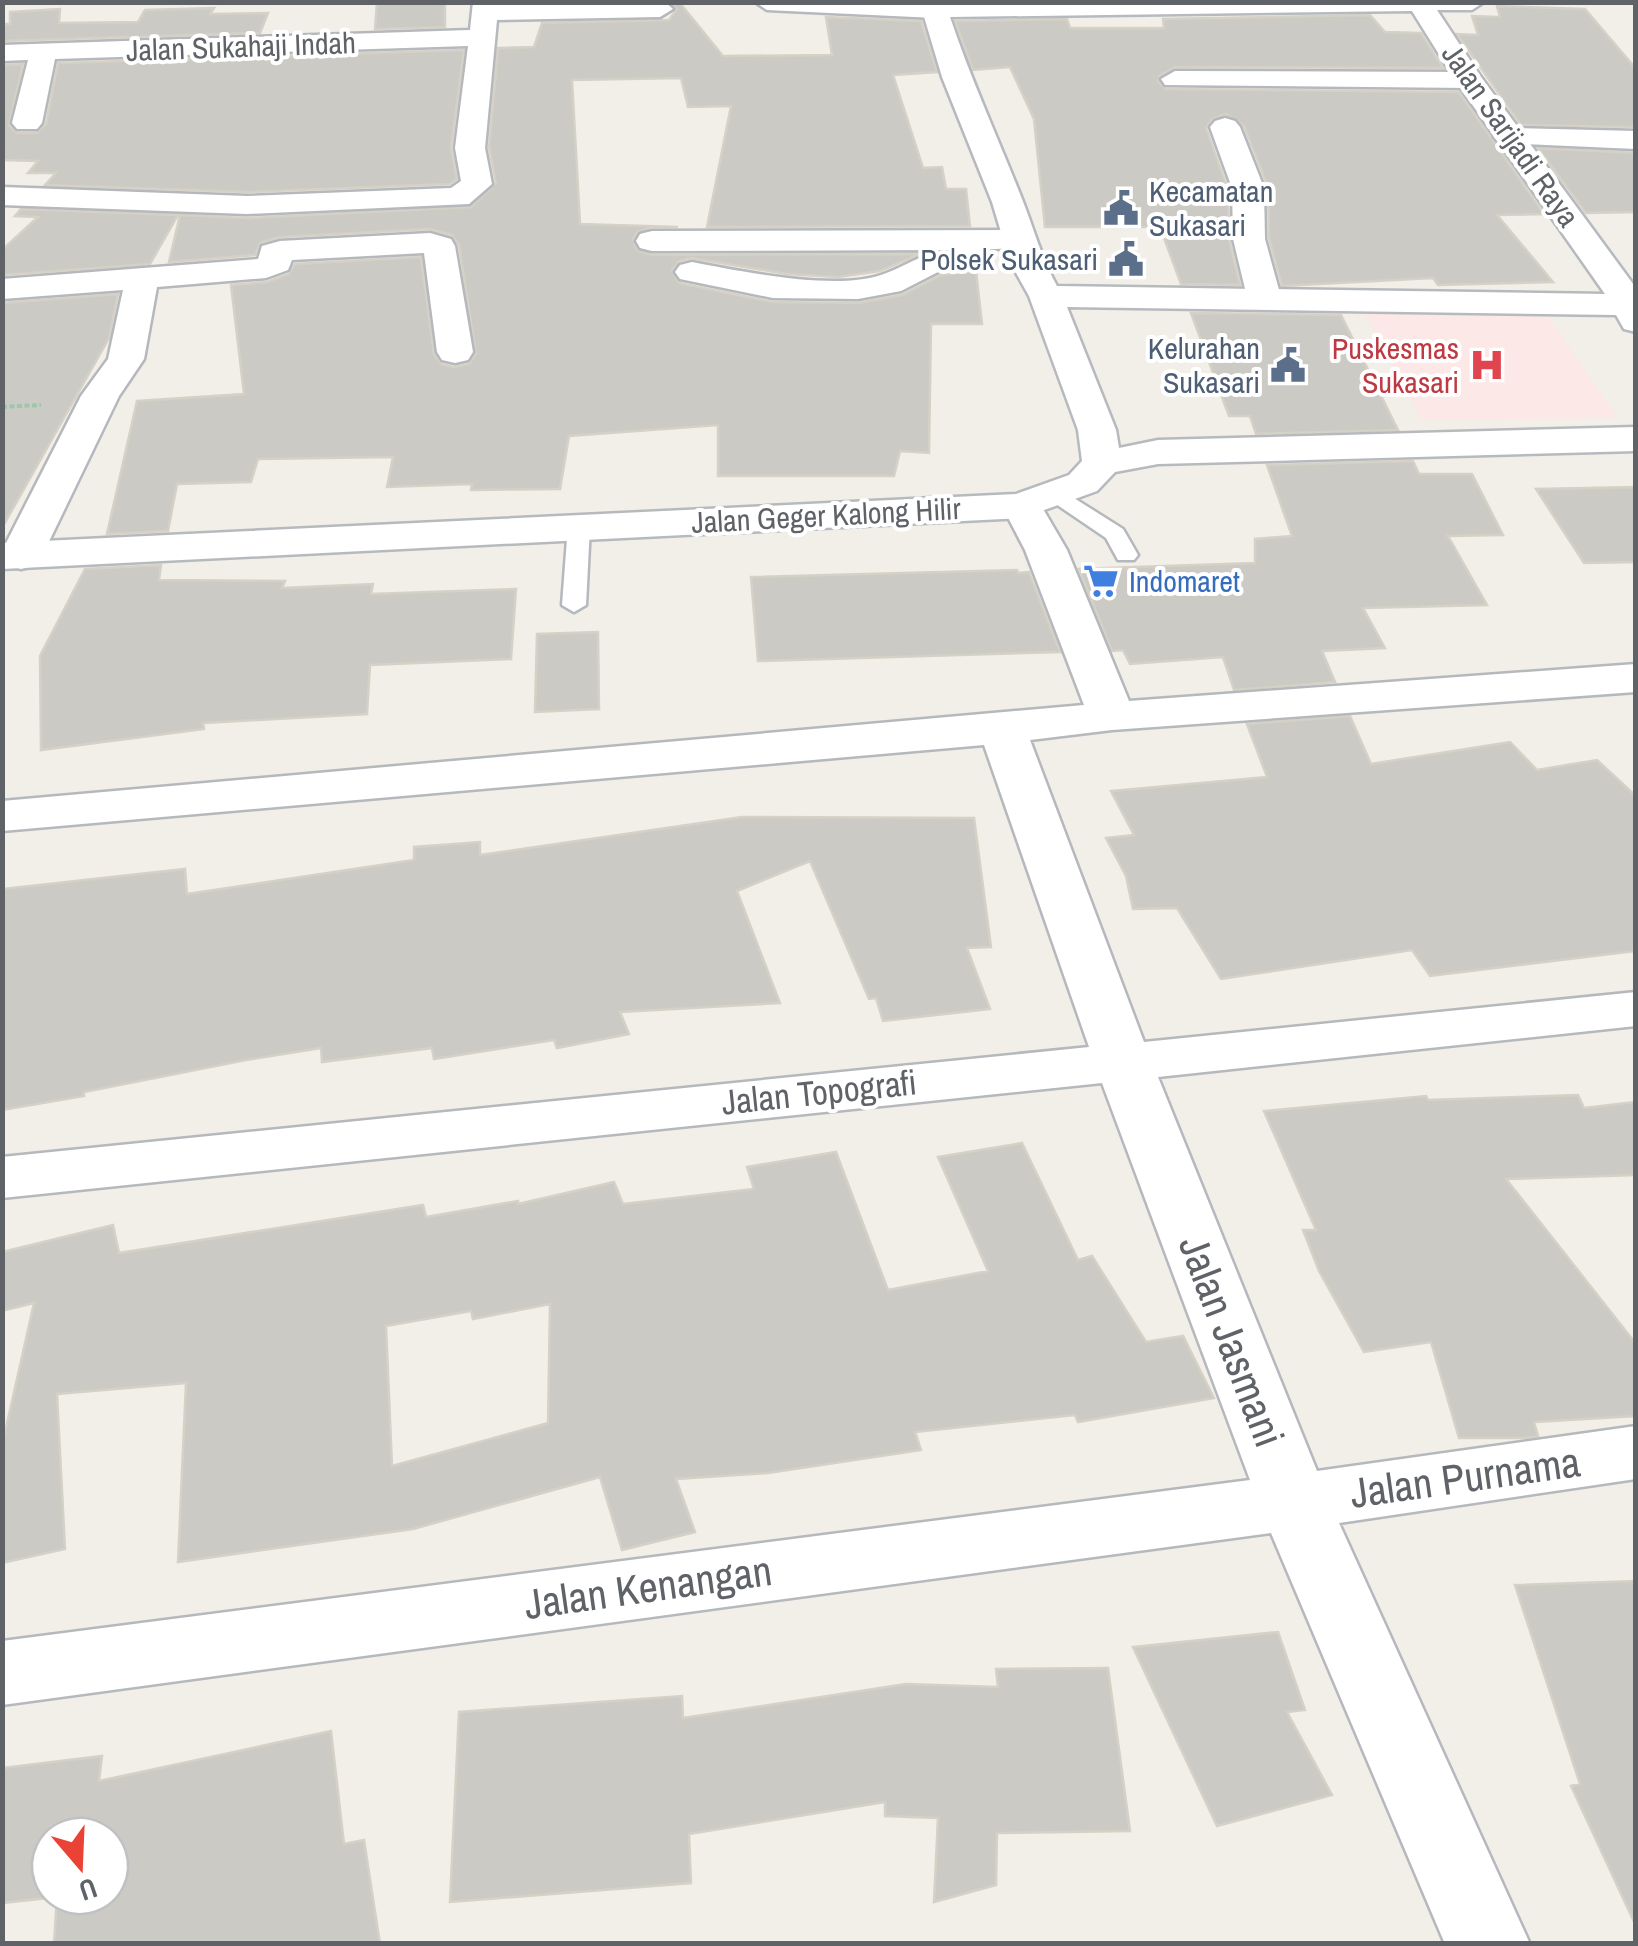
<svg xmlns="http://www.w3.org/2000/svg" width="1638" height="1946" viewBox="0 0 1638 1946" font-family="'Archivo Narrow',sans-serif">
	<rect width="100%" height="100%" fill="#f1efe8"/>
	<path fill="#fce8e6" d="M1544,311L1618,418L1421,420L1364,313Z"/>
	<path fill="#cccac5" stroke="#d6d1c6" stroke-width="2.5" fill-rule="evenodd" d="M377,2H445V27L375,29Z
		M671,2H679L723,56L832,55L826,17L921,21L937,72L893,75L923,168L942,167L946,189H966L970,226L707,227L731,106L688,107L681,78L572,80L580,224L678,227H651L637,232L633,239L637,250L652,255L920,254L880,271L838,277L787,274L691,258L679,261L672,270L679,283L772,302L858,303L902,295L941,275L976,271L982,324H931L929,453L900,451L894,476H718V425L569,436L560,489L471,490L472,484L387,487L393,457L258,459L251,482L177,484L168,531L107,534L137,401L244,394L231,285L267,282L289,274L295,264L421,257L434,354L441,364L454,367L469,364L476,354L459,245L452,235L430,229L280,237L261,242L255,255L169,262L180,215L247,218L471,207L496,183L489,148L498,48L534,47L542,23L669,20L677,9Z
		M1497,6L1585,9L1636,69V127L1521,125L1457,34L1478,35L1472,16L1500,17Z
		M214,8L210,14L268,13L260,33L2,41V24H10V12L60,9L59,23L138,22L145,10Z
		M1370,15L1385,32L1421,33L1443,68L1175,67L1159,76L1158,81L1165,89L1459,92L1544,214L1497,215L1553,282L1438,285L1433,278L1282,286L1269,238L1268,187L1244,126L1226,114L1212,119L1206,128L1228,189L1229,239L1240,285L1181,284L1160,227H1045L1034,119L1010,67L973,70L955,21L1067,19L1070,28H1164L1163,19Z
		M464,50L451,148L457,179L450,184L247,192L45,185L56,173H28L38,161L2,160V65L23,64L9,125L17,133H37L46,124L58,63Z
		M1538,148L1636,153V212L1586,213Z
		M21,209L178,215L150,264L2,275V250L38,217L15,216Z
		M118,294L109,338L2,528V303Z
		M1191,313L1341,315L1398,430L1256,434L1250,416H1229Z
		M1413,461L1419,474H1472L1503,535L1448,536L1487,605L1363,608L1385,648L1322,651L1335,682L1234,690L1223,657L1130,664L1123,650L1112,651L1079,569L1255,563V539L1292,536L1267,465Z
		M1636,487V562L1584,563L1536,489Z
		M161,565L159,580L285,581L282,588L373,584L371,594L516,589L511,659L370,665L367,714L203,723L204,729L41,750L40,656L85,569Z
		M1017,570L1018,573L1029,572L1060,652L758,661L751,577Z
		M598,632L599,709L535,712L537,634Z
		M1350,716L1371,764L1510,742L1537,770L1597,760L1636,796V951L1430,976L1412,950L1221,979L1177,908L1133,909L1126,876L1106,838L1134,835L1111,791L1267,777L1247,724Z
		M742,817L974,818L991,947L967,948L990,1009L883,1021L876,998L869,999L810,861L737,891L780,1003L620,1012L629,1034L557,1048L554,1040L434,1059L432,1048L322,1062L321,1048L246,1060L84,1092V1096L2,1110V889L185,869L187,894L414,860V847L480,842V855Z
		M1578,1095L1584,1108L1636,1102V1175L1506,1179L1636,1344V1416L1534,1422L1538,1436L1524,1438H1459L1431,1342L1364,1352L1319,1271L1303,1230H1316L1264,1111L1426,1096L1428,1100Z
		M1022,1143L1078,1260L1092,1256L1146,1342L1183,1336L1214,1398L1078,1422L1075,1415L915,1432L921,1450L768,1473L676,1479L695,1532L622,1550L600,1477L413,1529L178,1562L186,1383L57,1394L65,1549L2,1563V1446L34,1303L2,1311V1252L113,1225L119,1253L423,1205L426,1217L518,1201V1204L614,1182L623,1204L754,1189L747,1167L836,1152L888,1290L988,1271L938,1157ZM550,1304L548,1423L392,1466L386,1326L471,1311L473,1319Z
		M1636,1581V1926L1571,1786L1580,1784L1515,1585Z
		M1278,1632L1305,1710L1287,1712L1332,1795L1217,1826L1133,1647Z
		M1108,1668L1130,1831L997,1833L996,1885L934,1902L938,1818L885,1816V1802L689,1834L691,1883L450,1902L459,1712L682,1696L683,1718L906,1684L998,1687L996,1669Z
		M331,1731L344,1844L364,1840L380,1944H54L57,1897L2,1903V1768L102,1756L99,1781ZM50,1836H110V1896H50Z"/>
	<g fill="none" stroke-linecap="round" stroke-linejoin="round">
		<defs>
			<path id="service" d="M1058,488L1123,529L1138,555L1134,560H1118L1106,538L1050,500L1047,495Z
				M579,519L590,526L586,605L574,612L562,605L568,526Z"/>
			<path id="minor" d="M473,2H665L673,9L660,17L497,20L485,148L492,184L469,204L247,214L2,205V187L247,196L451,188L461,181L455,148L468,46L55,59L42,123L37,129H17L12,123L28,60L2,61V45L470,30Z
				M755,2H936L948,10L935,18L767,10Z
				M1175,71L1469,72L1483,80L1469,88L1165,85L1161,79Z
				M1225,118L1235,121L1240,127L1264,188L1265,239L1281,297L1276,304L1264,307L1252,304L1247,297L1233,239L1232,188L1210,127L1215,121Z
				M1509,128L1636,131V149L1499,143L1494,137L1499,131Z
				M1020,230L1032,233L1036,240L1032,247L978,250L986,252L991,259L986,266L940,271L901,291L858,299L773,298L680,279L675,272L680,265L692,262C740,271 834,291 881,275C910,265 921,252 954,250L652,251L640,248L636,241L640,234L652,231Z
				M430,233L451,239L455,246L473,352L468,360L455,363L442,360L437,352L424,253L292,260L288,270L266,278L157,287L144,359L119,396L42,556L36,565L21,569L6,565L2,551L81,396L108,359L123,290L2,299V279L258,259L262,246L280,241Z
				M1022,494L1036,497L1067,550L1129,701L1636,664V692L1112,730L1030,740L1144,1042L1636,992V1026L1158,1077L1317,1471L1636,1426V1479L1339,1523L1530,1944H1445L1271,1533L2,1705V1641L1250,1480L1102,1083L2,1198V1157L1089,1047L984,745L2,831V801L1084,705L1025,550L1002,506L1008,497Z"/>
			<path id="secondary" d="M934,2H1484L1472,10H1437L1481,77L1636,288V332L1624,329L1616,315L1067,307L1116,430L1119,448L1158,440L1636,427V451L1158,464L1115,472L1097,491L1022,518L2,569V543L1016,494L1069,475L1082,461L1078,430L1029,296L1010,262L992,202L942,77L922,10ZM1412,11L1455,80L1605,294L1057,286C1041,258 1034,229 1022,199C998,138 971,80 950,17Z"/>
		</defs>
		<use href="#service" stroke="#b5b8bc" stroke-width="5"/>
		<use href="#minor" stroke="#b5b8bc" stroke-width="5"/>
		<use href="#secondary" stroke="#b6babf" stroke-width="5"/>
		<path stroke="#9cc7a9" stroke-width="4" stroke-dasharray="5 2.5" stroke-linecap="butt" d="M2,407L41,405"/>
		<use href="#service" fill="#fff" fill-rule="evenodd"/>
		<use href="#minor" fill="#fff" fill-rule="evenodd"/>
		<use href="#secondary" fill="#fff" fill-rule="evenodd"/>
	</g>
	<defs>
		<symbol id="civic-bare" viewBox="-9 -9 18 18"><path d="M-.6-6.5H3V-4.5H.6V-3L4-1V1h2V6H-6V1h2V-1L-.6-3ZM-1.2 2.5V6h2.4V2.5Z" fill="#5c6f8a" stroke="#fff" stroke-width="2.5" paint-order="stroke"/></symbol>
		<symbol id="hospital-bare" viewBox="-9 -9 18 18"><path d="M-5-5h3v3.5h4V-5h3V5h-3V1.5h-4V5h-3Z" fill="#e0444e" stroke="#fff" stroke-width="2.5" paint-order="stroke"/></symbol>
		<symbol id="supermarket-bare" viewBox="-9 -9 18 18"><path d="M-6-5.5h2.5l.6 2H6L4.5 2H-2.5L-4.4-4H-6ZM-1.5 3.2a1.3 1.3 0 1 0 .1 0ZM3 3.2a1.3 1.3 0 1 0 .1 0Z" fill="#3f7fe0" stroke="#fff" stroke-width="2.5" paint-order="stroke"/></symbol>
	</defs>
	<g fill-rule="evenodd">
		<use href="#civic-bare" x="1096" y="183" width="50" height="50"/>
		<use href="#civic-bare" x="1101" y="234" width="50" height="50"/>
		<use href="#civic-bare" x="1263" y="340" width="50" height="50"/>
		<use href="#hospital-bare" x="1462" y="340" width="50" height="50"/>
		<use href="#supermarket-bare" x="1076" y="556" width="50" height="50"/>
	</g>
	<g text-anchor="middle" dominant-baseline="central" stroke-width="8" stroke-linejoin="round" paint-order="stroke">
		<g font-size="30" fill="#5f6368" stroke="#fff">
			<text transform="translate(241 46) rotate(-2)">Jalan Sukahaji Indah</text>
			<text transform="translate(1511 135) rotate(55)">Jalan Sarijadi Raya</text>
			<text transform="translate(826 515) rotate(-3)">Jalan Geger Kalong Hilir</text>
		</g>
		<g font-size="30" fill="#4e5e75" stroke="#fff" text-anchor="end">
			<text x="1149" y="191" text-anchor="start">Kecamatan<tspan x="1149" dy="34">Sukasari</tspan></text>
			<text x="1098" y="259">Polsek Sukasari</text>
			<text x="1260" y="348">Kelurahan<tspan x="1260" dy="34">Sukasari</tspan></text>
		</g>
		<g font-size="30" fill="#be3a42" stroke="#fff" text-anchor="end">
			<text x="1459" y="348">Puskesmas<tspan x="1459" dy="34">Sukasari</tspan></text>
		</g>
		<g font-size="30" fill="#366cbe" stroke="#fff" text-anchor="start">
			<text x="1129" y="581">Indomaret</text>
		</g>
		<g font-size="35" fill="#5f6368" stroke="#fff">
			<text transform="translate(819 1092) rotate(-6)">Jalan Topografi</text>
		</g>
		<g font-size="42" fill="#5f6368" stroke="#fff">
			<text transform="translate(1232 1341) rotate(69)">Jalan Jasmani</text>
			<text transform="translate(1465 1477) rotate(-8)">Jalan Purnama</text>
			<text transform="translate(648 1587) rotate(-8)">Jalan Kenangan</text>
		</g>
	</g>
	<rect width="1638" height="1946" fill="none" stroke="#5f6368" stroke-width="10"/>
	<g transform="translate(80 1866) rotate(161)"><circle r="48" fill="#ffffff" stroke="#bfc1c3" stroke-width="2.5"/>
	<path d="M0-8L18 38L0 25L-18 38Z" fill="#ea4335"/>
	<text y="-15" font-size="28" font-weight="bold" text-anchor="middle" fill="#5f6368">U</text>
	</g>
</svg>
